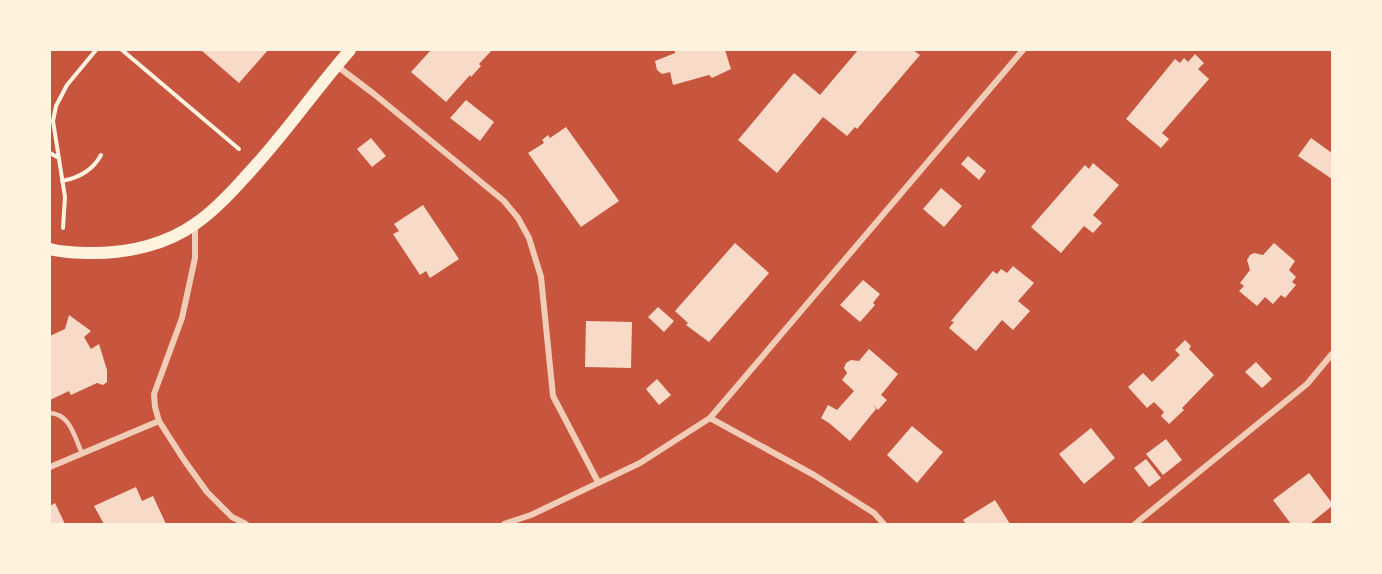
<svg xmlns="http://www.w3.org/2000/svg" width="1382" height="574" viewBox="0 0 1382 574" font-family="'Golos Text',sans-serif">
	<rect width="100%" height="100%" fill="#c8553d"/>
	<path fill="#f7dbc8" d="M201,50H268L239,83Z
		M431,50H492L479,64L481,66L471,77L470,75L446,102L411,72Z
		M675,50H725L731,69L712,78L709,75L673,85L670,72L662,74L657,70L655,61L675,53Z
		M858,50H913L920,55L857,129L855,127L847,136L823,117L777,173L738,140L794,73L820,95Z
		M1195,54L1204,63L1198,69L1209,79L1162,133L1169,139L1161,148L1126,119L1175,59L1180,63L1184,58L1188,62Z
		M466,100L494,122L480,141L450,118Z
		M566,127L619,201L581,227L528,153L544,143L542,140L548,135L550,138Z
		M371,138L386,156L372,167L357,149Z
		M1311,138L1332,153V179L1298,156Z
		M968,156L986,171L979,180L961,164Z
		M1093,163L1119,185L1093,215L1102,223L1093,233L1084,226L1061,253L1031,227L1085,165L1089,169Z
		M941,188L962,206L944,227L923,209Z
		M423,205L459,259L430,278L426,271L420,275L393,234L399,231L394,224Z
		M735,243L769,273L709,342L686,325L688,323L675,311Z
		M1274,243L1295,261L1289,270L1296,277L1292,282L1296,285L1285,298L1281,295L1273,304L1265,297L1257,306L1239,291L1244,286L1240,283L1250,270L1247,260L1250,255L1254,253L1263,255Z
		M1013,266L1034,283L1018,301L1030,311L1013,330L1002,320L976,351L949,328L954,322L951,321L993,271L997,274L1001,269L1007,273Z
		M863,280L880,294L873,303L875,305L860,322L840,305Z
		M658,307L674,321L664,332L648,317Z
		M69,315L91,331L84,337L91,349L99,344L107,370V382L103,385L97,383L71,395L69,391L50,400V336L65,329Z
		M586,321L632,322L631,368L585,367Z
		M1185,340L1191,346L1189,349L1214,375L1182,408L1184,410L1169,424L1161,416L1164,412L1154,402L1147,408L1128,387L1143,373L1152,382L1180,355L1175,350Z
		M869,349L898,374L881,395L887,400L878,410L873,405L876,409L850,441L829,423L821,418L828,405L837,410L854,391L842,380L847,373L844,368L846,363L851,360L859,361Z
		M1256,362L1272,379L1262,388L1245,372Z
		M657,379L671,395L659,405L646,389Z
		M912,426L943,452L917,483L887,455Z
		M1091,428L1115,458L1084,484L1059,454Z
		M1166,439L1182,460L1163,475L1146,454Z
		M1146,459L1161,478L1149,487L1134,468Z
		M1309,473L1332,503V506L1311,523L1312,524H1291L1273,500Z
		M136,487L142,501L153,496L166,524H104L94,506Z
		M995,500L1010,524H966L963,520Z
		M55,503L65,524H50V506Z"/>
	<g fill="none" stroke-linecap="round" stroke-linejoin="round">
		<path stroke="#fff3e0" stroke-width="4" d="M122,50L239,149
			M50,153L57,157
			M62,181C78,178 93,170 101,155
			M63,228L65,197L53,121L56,106L67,85L96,50"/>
		<path stroke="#f1ccb7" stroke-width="4.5" d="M50,413C70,414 74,436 82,453"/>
		<path stroke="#f1ccb7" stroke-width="6" d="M337,66L374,94L504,201L518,218L529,238L541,277L553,396L598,482
			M195,225V258L182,318L154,394L155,407L159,421L184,460L207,492L232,517L246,524
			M710,418L814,475L874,513L884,524
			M50,467L159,421
			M504,524L531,515L640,463L710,418L1023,50
			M1135,524L1307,384L1332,354"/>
		<path stroke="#fff3e0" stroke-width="12" d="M50,249C64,253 80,253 95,253C129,253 167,244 195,224C214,211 230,194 245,177C283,137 314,91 350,50"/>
	</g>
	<rect width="1382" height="574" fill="none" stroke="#fff3e0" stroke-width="102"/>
</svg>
